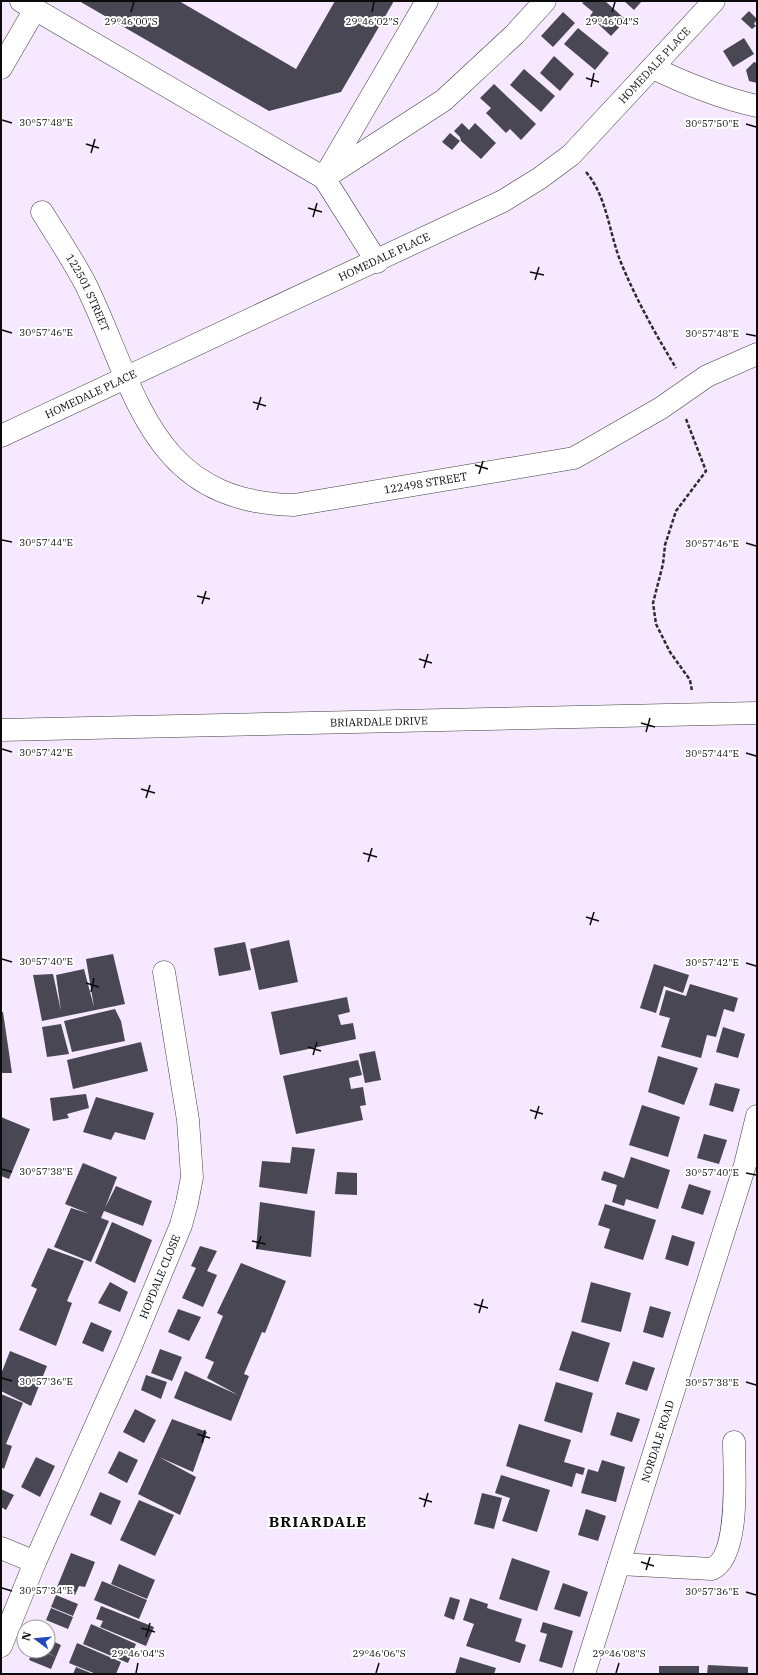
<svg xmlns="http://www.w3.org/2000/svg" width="758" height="1675" viewBox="0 0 758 1675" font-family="'IBM Plex Serif',serif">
	<rect width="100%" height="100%" fill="#f6e9ff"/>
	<path fill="#494753" d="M79,1H179L296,69L335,1H394L341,92L269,111Z
		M585,1H605L626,20L611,36L590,16L593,12L582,3Z
		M624,1H642L634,10Z
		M749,11L757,19L754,24L756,26L752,29L741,19Z
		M563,12L575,23L553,47L541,36Z
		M578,28L609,53L595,70L564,44Z
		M744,38L754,54L733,67L723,51Z
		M554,56L574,74L560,91L540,73Z
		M754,62L757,63V83L749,81L746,70Z
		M524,69L555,96L541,112L510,85Z
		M494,84L536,124L521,140L510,129L506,133L486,113L491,108L480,98Z
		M462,123L469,130L475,123L496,143L481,159L461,141L460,137L454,131Z
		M450,133L460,141L452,150L442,142Z
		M289,940L298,982L259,990L250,949Z
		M245,942L251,970L219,976L214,948Z
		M113,954L125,1004L42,1021L33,975L53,974L61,1011L56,975L84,969L94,1007L86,959Z
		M654,964L689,975L683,993L664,986L656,1013L640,1008Z
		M690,984L738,998L734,1012L724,1009L716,1037L707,1035L701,1058L661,1047L670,1018L659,1015L666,990L686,996Z
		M347,997L350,1012L338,1015L341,1025L353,1023L356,1039L280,1055L271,1012Z
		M115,1009L121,1021L125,1041L72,1052L64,1021Z
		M1,1012H3L12,1073H1Z
		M61,1024L69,1054L47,1057L42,1027Z
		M723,1027L745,1034L738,1058L716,1052Z
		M141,1042L148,1071L73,1089L67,1060Z
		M375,1051L381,1080L365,1083L359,1054Z
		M658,1056L698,1068L684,1105L648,1092Z
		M358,1060L362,1075L349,1078L351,1089L363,1087L366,1105L360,1106L363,1120L296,1134L283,1076Z
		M715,1083L740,1089L733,1112L709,1105Z
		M86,1094L89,1108L67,1114L69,1118L53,1121L50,1098Z
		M96,1097L154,1113L145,1140L115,1132L111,1140L83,1132Z
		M642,1105L680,1117L668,1157L629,1145Z
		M1,1117L30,1129L9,1179L1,1176Z
		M704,1134L727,1140L719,1164L697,1158Z
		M292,1147L315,1149L307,1194L259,1187L262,1161L290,1163Z
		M631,1157L670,1170L658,1209L626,1199L624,1206L612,1202L617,1185L601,1180L604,1171L624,1178Z
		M83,1163L117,1177L105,1208L116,1186L152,1201L143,1226L104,1211L101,1218L109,1221L91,1262L54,1247L71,1208L90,1214L65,1204Z
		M337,1172L357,1173V1195L335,1194Z
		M689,1184L711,1191L703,1215L681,1208Z
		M260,1202L315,1211L311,1257L256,1249Z
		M605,1204L656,1220L643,1260L604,1248L610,1229L598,1225Z
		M112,1222L152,1240L135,1283L95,1263Z
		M672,1235L695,1242L688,1266L665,1259Z
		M200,1246L217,1251L207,1271L217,1275L203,1307L182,1298L196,1268L191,1266Z
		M48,1248L84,1261L67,1301L72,1303L56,1346L19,1330L37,1289L31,1286Z
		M241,1263L286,1281L265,1333L262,1332L244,1374L249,1376L231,1421L174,1398L185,1371L238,1395L207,1378L214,1362L205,1358L223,1316L217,1313Z
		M110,1282L128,1292L120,1312L98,1303Z
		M591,1282L631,1293L621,1332L581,1322Z
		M650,1306L671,1312L663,1338L643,1332Z
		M178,1309L201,1317L189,1341L168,1332Z
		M91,1322L112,1331L103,1352L82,1343Z
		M572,1331L610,1343L598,1382L559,1370Z
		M160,1349L182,1357L172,1381L151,1373Z
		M10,1351L47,1366L31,1406L1,1391V1374Z
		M633,1361L655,1368L647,1391L625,1384Z
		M146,1375L167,1382L161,1399L141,1390Z
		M556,1382L593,1393L582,1433L544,1421Z
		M1,1394L23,1403L6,1444L12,1446L4,1469L1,1467Z
		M135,1409L156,1420L144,1443L123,1432Z
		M617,1412L640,1419L632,1442L610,1435Z
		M172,1419L207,1432L193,1472L159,1457L196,1477L180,1515L138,1494Z
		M519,1424L571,1440L564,1462L585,1468L583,1475L576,1473L572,1487L506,1466Z
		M119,1451L138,1460L127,1483L108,1473Z
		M36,1457L55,1466L40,1497L21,1487Z
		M602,1460L625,1467L616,1502L581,1493L588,1469L598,1472Z
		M501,1475L550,1490L537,1532L502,1521L510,1498L495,1493Z
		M1,1489L14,1495L6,1510L1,1507Z
		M100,1492L121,1501L111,1525L90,1515Z
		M482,1493L502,1498L494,1529L474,1524Z
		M139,1500L174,1515L155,1556L120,1540Z
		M586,1509L606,1516L598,1541L578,1535Z
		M71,1553L95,1562L85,1587L79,1586L75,1595L57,1587Z
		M512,1558L550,1571L537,1611L499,1599Z
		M119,1564L155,1580L147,1599L111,1584Z
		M102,1581L147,1600L139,1619L94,1600Z
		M563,1583L588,1592L580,1617L554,1609Z
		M56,1595L78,1604L73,1616L51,1607Z
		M450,1597L460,1600L454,1620L444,1616Z
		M470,1598L488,1604L487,1608L522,1619L515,1641L526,1645L520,1663L466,1646L474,1624L463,1620Z
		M101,1606L154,1627L146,1646L100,1627L103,1621L96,1619Z
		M51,1608L73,1617L68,1629L46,1620Z
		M543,1622L573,1631L562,1668L539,1661L547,1634L540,1632Z
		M91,1624L136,1644L128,1663L83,1644Z
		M48,1639L61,1645L56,1657L43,1651H48Z
		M77,1643L121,1662L116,1674H96L69,1663Z
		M33,1651H41L56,1657L51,1669L29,1660Z
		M460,1657L496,1668L494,1674H455Z
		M708,1665L748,1667V1674H707Z
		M659,1666H699V1674H659Z
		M76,1667L93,1674H73Z"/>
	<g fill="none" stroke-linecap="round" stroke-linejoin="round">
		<defs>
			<g id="minor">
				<path d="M21,1L324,178L377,262"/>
				<path d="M1,68L34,11"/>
				<path d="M653,68C687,84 720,98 757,106"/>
				<path d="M326,174L427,1"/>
				<path d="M324,178L444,100L515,34L545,1"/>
				<path id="s1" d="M42,212C57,236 73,260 86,285C137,390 149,502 294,505L574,458L661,408L707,376L757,354"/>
				<path id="s2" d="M1,436L503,201L540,178L571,155L714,1"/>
				<path id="s3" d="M1,730L757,713"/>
				<path d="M1,1548L35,1562"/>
				<path d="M619,1564L712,1569C741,1556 734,1470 734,1442"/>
				<path id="s4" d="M1,1646L35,1562L129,1351L181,1225L187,1203L192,1177L188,1120L164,972"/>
				<path id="s5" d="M584,1674L745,1165L757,1116"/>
			</g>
		</defs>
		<use href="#minor" stroke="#3e3e3e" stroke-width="23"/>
		<path stroke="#2d2d2d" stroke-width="2.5" stroke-dasharray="4 2" stroke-linecap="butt" d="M586,172C608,198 609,235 622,265C637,301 656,335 676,368
			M686,419L706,471L676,511L665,545L663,564L653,603L656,624L670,652L690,680L692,691"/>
		<use href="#minor" stroke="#fff" stroke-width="22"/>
	</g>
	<path fill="none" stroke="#0b0b0b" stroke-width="1.5" d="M131,12L134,2M372,12L374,2M612,12L615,2M586,78L599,82M591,87L594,73M2,120L12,123M746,124L756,127M86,144L99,148M91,153L95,139M308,208L322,212M313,217L317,203M530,272L544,275M535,280L539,267M2,330L12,333M746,334L756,336M253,402L266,406M257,410L261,397M475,465L488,469M479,474L483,461M2,540L12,542M746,543L756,546M197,596L210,599M202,604L206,591M419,659L432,663M424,668L428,654M641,723L655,727M646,732L650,718M2,749L12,752M746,753L756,756M141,789L155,793M146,798L150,785M363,853L377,857M368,862L372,848M586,917L599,921M590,925L594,912M2,959L12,962M746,963L756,966M86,983L99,987M91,992L94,978M308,1047L321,1051M313,1055L317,1042M530,1110L543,1114M535,1119L539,1106M2,1169L12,1172M746,1173L756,1175M252,1241L266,1244M257,1249L261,1236M474,1304L488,1308M479,1313L483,1299M2,1378L12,1381M746,1382L756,1385M197,1434L210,1438M202,1443L205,1430M419,1498L432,1502M424,1507L428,1493M641,1562L654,1566M646,1570L650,1557M2,1588L12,1591M746,1592L756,1595M141,1628L155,1632M146,1637L150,1623M136,1673L138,1663M376,1673L379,1663M616,1673L619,1663"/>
	<g text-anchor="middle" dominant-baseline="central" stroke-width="4" stroke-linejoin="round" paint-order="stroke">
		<g font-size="11" fill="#0b0b0b" stroke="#fff">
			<text stroke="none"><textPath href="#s2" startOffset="759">HOMEDALE PLACE</textPath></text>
			<text stroke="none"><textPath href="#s2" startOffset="423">HOMEDALE PLACE</textPath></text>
			<text stroke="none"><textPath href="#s1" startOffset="93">122501 STREET</textPath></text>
			<text stroke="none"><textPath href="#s2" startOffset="99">HOMEDALE PLACE</textPath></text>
			<text stroke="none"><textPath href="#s1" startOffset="546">122498 STREET</textPath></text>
			<text stroke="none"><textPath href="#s3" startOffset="378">BRIARDALE DRIVE</textPath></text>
			<text stroke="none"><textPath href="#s4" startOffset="402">HOPDALE CLOSE</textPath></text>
			<text stroke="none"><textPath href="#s5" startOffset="244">NORDALE ROAD</textPath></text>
		</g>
		<g font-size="15" font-weight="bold" letter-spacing="1" fill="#0b0b0b" stroke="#fff">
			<text x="318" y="1521">BRIARDALE</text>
		</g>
	</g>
	<g font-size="10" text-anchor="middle" fill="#0b0b0b" stroke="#fff" stroke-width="4" stroke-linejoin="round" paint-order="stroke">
		<text x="131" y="25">29°46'00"S</text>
		<text x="372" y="25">29°46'02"S</text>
		<text x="612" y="25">29°46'04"S</text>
		<text x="46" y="126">30°57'48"E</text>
		<text x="712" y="127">30°57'50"E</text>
		<text x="46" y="336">30°57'46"E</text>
		<text x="712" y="337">30°57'48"E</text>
		<text x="46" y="546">30°57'44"E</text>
		<text x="712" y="547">30°57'46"E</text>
		<text x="46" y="756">30°57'42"E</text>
		<text x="712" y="757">30°57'44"E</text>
		<text x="46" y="965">30°57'40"E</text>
		<text x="712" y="966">30°57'42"E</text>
		<text x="46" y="1175">30°57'38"E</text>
		<text x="712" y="1176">30°57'40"E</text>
		<text x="46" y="1385">30°57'36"E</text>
		<text x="712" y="1386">30°57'38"E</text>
		<text x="46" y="1594">30°57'34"E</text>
		<text x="712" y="1595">30°57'36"E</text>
		<text x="138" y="1657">29°46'04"S</text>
		<text x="379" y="1657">29°46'06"S</text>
		<text x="619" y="1657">29°46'08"S</text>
	</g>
	<rect width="758" height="1675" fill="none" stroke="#0b0b0b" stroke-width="4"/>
	<g transform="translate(36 1639) rotate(286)"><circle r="19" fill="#ffffff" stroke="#9d9d9d"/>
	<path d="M0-3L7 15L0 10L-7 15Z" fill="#2349bb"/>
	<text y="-6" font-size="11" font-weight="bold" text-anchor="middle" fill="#0b0b0b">N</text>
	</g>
</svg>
